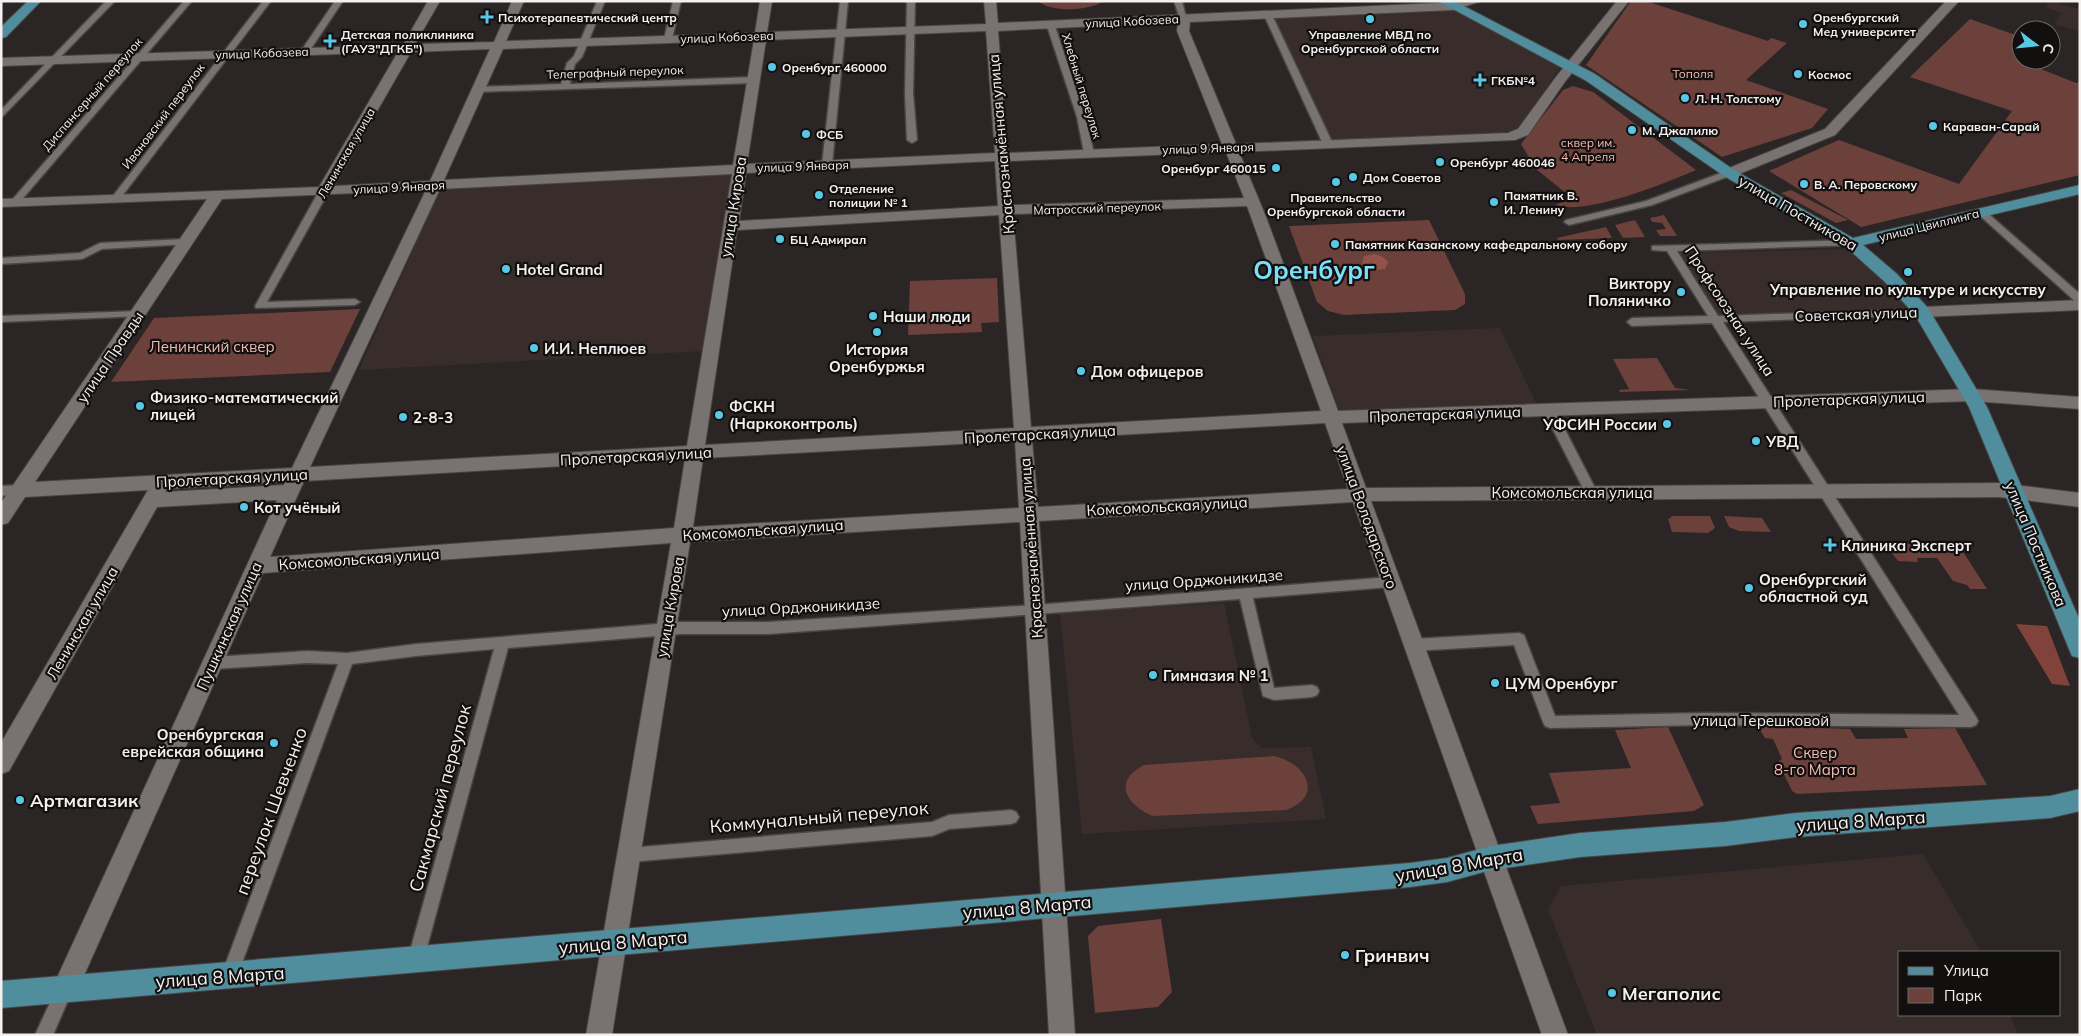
<svg xmlns="http://www.w3.org/2000/svg" width="2081" height="1036" viewBox="0 0 2081 1036" font-family="Mulish,sans-serif">
	<rect width="100%" height="100%" fill="#2b2625"/>
	<path fill="#392d2b" d="M2050,1L2080,9L2079,31L2054,24L2062,13L2046,7Z
		M1450,8L1562,64L1521,128L1501,133L1330,140L1273,17Z
		M733,172L704,351L359,370L441,187Z
		M1854,249L1913,310L1718,315L1678,253Z
		M1500,328L1537,405L1339,412L1313,336Z
		M1224,603L1252,738L1261,748L1311,747L1326,819L1082,834L1060,613Z
		M1923,854L1981,952H1900V1015H2010L2018,1035H1597L1548,909L1561,886Z"/>
	<path fill="#6c413c" d="M1037,1H1105C1087,11 1054,13 1037,1Z
		M1631,1H1646L1768,41L1771,38L1787,43L1746,80L1828,109L1812,128L1722,157L1586,65Z
		M1970,19L2021,37V54L2016,59L2076,83L2080,81V175L1861,227L1769,171L1839,140L1959,184L2012,111L1910,77Z
		M1573,86L1593,92L1696,170C1666,183 1585,216 1555,205L1572,198L1536,169L1521,144L1563,90Z
		M1791,190L1848,220L1836,223L1781,193Z
		M1664,215L1677,236H1660L1656,230L1666,229L1662,223L1652,222L1650,218Z
		M1429,220L1465,294V304L1455,310L1344,315L1328,311L1317,302L1289,226Z
		M1635,220L1645,237L1623,238L1615,225Z
		M1606,227L1612,238L1558,240L1557,238Z
		M997,278L999,322L981,323L982,332L908,335L910,281Z
		M360,309L330,372L111,382L154,318Z
		M1657,358L1675,388L1691,390L1620,392L1619,390L1629,389L1613,359Z
		M1673,516H1710L1715,528L1708,533L1672,532L1668,519Z
		M1724,516L1762,518L1771,532L1739,531L1729,527Z
		M1885,544H1958L1987,589H1970L1967,585L1953,581L1937,558H1917L1918,562L1898,561Z
		M1762,726L1850,729L1856,739L1908,738L1904,729L1955,728L1987,785L1797,794L1792,791L1778,762L1782,759L1773,739L1765,738L1760,730Z
		M1668,727L1704,805L1694,811L1538,824L1530,806L1560,803L1549,773L1631,768L1615,730Z
		M1274,756C1306,763 1325,796 1286,810L1152,816C1125,804 1113,781 1144,765Z
		M1161,919L1172,992L1158,1007L1095,1013L1088,936L1098,926Z"/>
	<path fill="#80423b" d="M2016,624L2047,626L2070,686L2052,684Z"/>
	<path fill="#91524a" d="M1375,254L1383,257L1388,262L1385,269L1372,270L1362,264L1364,256Z"/>
	<g fill="none" stroke-linecap="round" stroke-linejoin="round">
		<defs>
			<path id="street" d="M106,1H115L1,118V110Z
				M184,1H192L18,204H12V200Z
				M263,1H271L119,200H113V196Z
				M335,1H343L308,53H302L301,51Z
				M597,1H605L582,57L575,64L570,84L753,77L757,80L753,83L474,92V88L477,87L561,84L567,63L574,56Z
				M673,1H681L672,39L668,41L664,39Z
				M840,1H848L832,165L827,168L822,165Z
				M907,1H915L913,93L917,140L912,143L907,140L905,93Z
				M1174,1H1182L1187,21L1180,19Z
				M1265,13L1272,15L1333,144L1331,146L1323,144L1264,15Z
				M1048,24L1055,26L1085,117L1094,153L1092,155L1084,153L1077,117L1047,26Z
				M1729,170L1734,173L1732,175L1652,205L1569,225L1564,222L1566,220L1646,201Z
				M324,188L329,191L267,302L355,299L360,302L355,305L256,308L255,306L319,191Z
				M1981,209L1984,210L2080,294V303L2076,302L1978,214V210Z
				M186,239L190,240V244L102,249L82,259L1,264V258L80,253L100,243Z
				M1851,240L1855,241V245L1677,251L1718,316L1922,309L1927,312L1922,315L1723,322L1976,717L1978,721L1976,725L1971,727L1704,725L1550,728L1545,726L1543,722L1514,645L1413,651L1408,649L1406,645L1408,641L1413,639L1519,633L1524,635L1555,716L1704,713L1959,715L1712,323L1632,326L1627,322L1632,318L1708,316L1667,251L1652,250V246Z
				M139,311L144,314L143,316L1,322V316Z
				M1549,406L1555,410L1597,492L1595,495L1591,497L1585,492L1543,410Z
				M20,485L26,490L24,493L1,496V486Z
				M1390,577L1395,578L1397,582L1395,586L1390,587L1253,598L1274,688L1312,685L1317,687L1319,691L1317,695L1312,697L1274,700L1263,696L1240,599L768,634H681L508,648L423,962L421,968L415,970L409,968L407,962L494,649L416,656L352,664L235,982L229,984L223,982L221,976L338,664L307,663L213,669L208,667L206,663L208,659L213,657L307,651L347,653L416,644L681,622H768L1035,605Z
				M1011,810L1016,812L1019,817L1016,822L1011,824L949,829L932,836L629,862L623,860L621,855L623,850L629,848L932,822L949,815Z
				M65,981L71,983L73,989L53,1035H35L59,983Z"/>
			<path id="secondary" d="M428,1H440L415,44L494,42L512,1H524L506,41L755,33L760,1H772L767,32L986,24L984,1H996L998,23L1482,1L1453,10L1190,22L1189,31L1236,144L1508,133L1518,129L1556,77L1617,1H1629L1564,83L1528,135L1515,140L1239,152L1266,217L1338,411L1972,389L2080,397V409L1972,401L1342,423L1366,488L1999,483L2080,493V507L1999,497L1371,501L1568,1035H1542L1353,502L1039,521L1075,1035H1049L1020,522L690,542L612,1035H586L671,543L263,573L74,998L65,1002L56,998L52,989L56,980L277,500L157,507L9,771L1,774V743L148,490L25,497L8,523L1,525V503L207,199L1,207V199L319,187L398,52L1,66V58L403,45ZM1178,22L1177,31L1222,144L1008,153L998,31ZM986,31L995,153L747,164L766,40ZM754,40L733,165L444,180L503,49ZM490,49L430,181L334,186L411,52ZM1226,152L1244,198L1013,205L1009,161ZM995,161L998,206L739,221L746,173ZM732,174L687,446L310,467L440,189ZM426,190L292,468L35,482L222,199ZM1247,206L1321,411L1031,427L1013,214ZM999,215L1014,428L705,445L737,230ZM1325,423L1348,489L1038,507L1032,440ZM1015,441L1019,508L693,527L703,458ZM685,459L674,528L270,557L304,481ZM285,482L284,485L165,492L167,489Z
				M1946,1H1959L1835,135L1734,176H1724L1722,173L1724,170L1825,129Z
				M2080,300V310L1922,317L1916,316L1914,312L1916,308L1922,307Z"/>
			<path id="primary" d="M28,1H41L6,37L1,38V27Z
				M1438,1H1454L1595,74L1734,170L1853,238L2080,185V194L1863,245L1897,274L1928,308L1987,407L2080,621V658L2072,656L2069,649L1969,407L1915,315L1885,282L1845,246L1724,176L1585,80Z
				M2080,789V811L2050,818L1796,837L1725,846L1580,857L1491,870L1447,882L1410,887L1,1008V981L1410,863L1447,858L1491,846L1580,833L1725,822L1796,813L2050,796Z"/>
		</defs>
		<use href="#street" stroke="#494544" stroke-width="3"/>
		<use href="#secondary" stroke="#494544" stroke-width="2"/>
		<use href="#primary" stroke="#494544" stroke-width="2"/>
		<use href="#street" fill="#787271" fill-rule="evenodd"/>
		<use href="#secondary" fill="#787271" fill-rule="evenodd"/>
		<use href="#primary" fill="#508e9d" fill-rule="evenodd"/>
	</g>
	<g fill="#59c8e5" stroke="#120f0f" stroke-width="2">
		<path d="M484.5 9.5h5v5h5v5h-5v5h-5v-5h-5v-5h5z"/>
		<circle cx="1370" cy="19" r="5"/>
		<circle cx="1803" cy="24" r="5"/>
		<path d="M327.5 33.5h5v5h5v5h-5v5h-5v-5h-5v-5h5z"/>
		<circle cx="772" cy="67" r="5"/>
		<circle cx="1798" cy="74" r="5"/>
		<path d="M1477.5 72.5h5v5h5v5h-5v5h-5v-5h-5v-5h5z"/>
		<circle cx="1685" cy="98" r="5"/>
		<circle cx="1933" cy="126" r="5"/>
		<circle cx="1632" cy="130" r="5"/>
		<circle cx="806" cy="134" r="5"/>
		<circle cx="1440" cy="162" r="5"/>
		<circle cx="1276" cy="168" r="5"/>
		<circle cx="1353" cy="177" r="5"/>
		<circle cx="1336" cy="182" r="5"/>
		<circle cx="1804" cy="184" r="5"/>
		<circle cx="819" cy="195" r="5"/>
		<circle cx="1494" cy="202" r="5"/>
		<circle cx="780" cy="239" r="5"/>
		<circle cx="1335" cy="244" r="5"/>
		<circle cx="506" cy="269" r="5"/>
		<circle cx="1908" cy="272" r="5"/>
		<circle cx="1681" cy="292" r="5"/>
		<circle cx="873" cy="316" r="5"/>
		<circle cx="877" cy="332" r="5"/>
		<circle cx="534" cy="348" r="5"/>
		<circle cx="1081" cy="371" r="5"/>
		<circle cx="140" cy="406" r="5"/>
		<circle cx="719" cy="415" r="5"/>
		<circle cx="403" cy="417" r="5"/>
		<circle cx="1667" cy="424" r="5"/>
		<circle cx="1756" cy="441" r="5"/>
		<circle cx="244" cy="507" r="5"/>
		<path d="M1827.5 537.5h5v5h5v5h-5v5h-5v-5h-5v-5h5z"/>
		<circle cx="1749" cy="588" r="5"/>
		<circle cx="1153" cy="675" r="5"/>
		<circle cx="1495" cy="683" r="5"/>
		<circle cx="274" cy="743" r="5"/>
		<circle cx="20" cy="800" r="5"/>
		<circle cx="1345" cy="955" r="5"/>
		<circle cx="1612" cy="993" r="5"/>
	</g>
	<g text-anchor="middle" dominant-baseline="central" stroke-width="4.5" stroke-linejoin="round" paint-order="stroke">
		<g font-size="12" font-weight="bold" fill="#f4f0f0" stroke="#120f0f" text-anchor="start">
			<text x="498" y="17">Психотерапевтический центр</text>
			<text x="1813" y="17">Оренбургский<tspan x="1813" dy="14">Мед университет</tspan></text>
			<text x="341" y="34">Детская поликлиника<tspan x="341" dy="14">(ГАУЗ"ДГКБ")</tspan></text>
			<text x="1370" y="34" text-anchor="middle">Управление МВД по<tspan x="1370" dy="14">Оренбургской области</tspan></text>
			<text x="782" y="67">Оренбург 460000</text>
			<text x="1808" y="74">Космос</text>
			<text x="1491" y="80">ГКБ№4</text>
			<text x="1695" y="98">Л. Н. Толстому</text>
			<text x="1943" y="126">Караван-Сарай</text>
			<text x="1642" y="130">М. Джалилю</text>
			<text x="816" y="134">ФСБ</text>
			<text x="1450" y="162">Оренбург 460046</text>
			<text x="1266" y="168" text-anchor="end">Оренбург 460015</text>
			<text x="1363" y="177">Дом Советов</text>
			<text x="1814" y="184">В. А. Перовскому</text>
			<text x="829" y="188">Отделение<tspan x="829" dy="14">полиции № 1</tspan></text>
			<text x="1504" y="195">Памятник В.<tspan x="1504" dy="14">И. Ленину</tspan></text>
			<text x="1336" y="197" text-anchor="middle">Правительство<tspan x="1336" dy="14">Оренбургской области</tspan></text>
			<text x="790" y="239">БЦ Адмирал</text>
			<text x="1345" y="244">Памятник Казанскому кафедральному собору</text>
		</g>
		<g font-size="12" fill="#f4f0f0" stroke="#120f0f">
			<text transform="translate(1132 21) rotate(-3)">улица Кобозева</text>
			<text transform="translate(727 37) rotate(-2)">улица Кобозева</text>
			<text transform="translate(262 53) rotate(-2)">улица Кобозева</text>
			<text transform="translate(615 72) rotate(-2)">Телеграфный переулок</text>
			<text transform="translate(1082 86) rotate(73)">Хлебный переулок</text>
			<text transform="translate(92 94) rotate(-49)">Диспансерный переулок</text>
			<text transform="translate(163 116) rotate(-53)">Ивановский переулок</text>
			<text transform="translate(1208 148) rotate(-2)">улица 9 Января</text>
			<text transform="translate(346 153) rotate(-60)">Ленинская улица</text>
			<text transform="translate(803 166) rotate(-2)">улица 9 Января</text>
			<text transform="translate(399 187) rotate(-3)">улица 9 Января</text>
			<text transform="translate(1097 208) rotate(-2)">Матросский переулок</text>
			<text transform="translate(1929 225) rotate(-14)">улица Цвиллинга</text>
		</g>
		<g font-size="12" fill="#f6bab2" stroke="#120f0f">
			<text x="1693" y="73">Тополя</text>
			<text x="1588" y="142">сквер им.<tspan x="1588" dy="14">4 Апреля</tspan></text>
		</g>
		<g font-size="15" fill="#f4f0f0" stroke="#120f0f">
			<text transform="translate(1001 144) rotate(-95)">Краснознамённая улица</text>
			<text transform="translate(733 207) rotate(-81)">улица Кирова</text>
			<text transform="translate(1798 213) rotate(30)">улица Постникова</text>
			<text transform="translate(1730 311) rotate(57)">Профсоюзная улица</text>
			<text transform="translate(1856 314) rotate(-2)">Советская улица</text>
			<text transform="translate(110 357) rotate(-56)">улица Правды</text>
			<text transform="translate(1849 399) rotate(-2)">Пролетарская улица</text>
			<text transform="translate(1445 414) rotate(-2)">Пролетарская улица</text>
			<text transform="translate(1040 434) rotate(-3)">Пролетарская улица</text>
			<text transform="translate(636 456) rotate(-3)">Пролетарская улица</text>
			<text transform="translate(232 478) rotate(-3)">Пролетарская улица</text>
			<text x="1572" y="492">Комсомольская улица</text>
			<text transform="translate(1167 506) rotate(-3)">Комсомольская улица</text>
			<text transform="translate(1367 517) rotate(70)">улица Володарского</text>
			<text transform="translate(763 530) rotate(-4)">Комсомольская улица</text>
			<text transform="translate(2036 544) rotate(67)">улица Постникова</text>
			<text transform="translate(1031 548) rotate(-94)">Краснознамённая улица</text>
			<text transform="translate(359 559) rotate(-4)">Комсомольская улица</text>
			<text transform="translate(1204 580) rotate(-4)">улица Орджоникидзе</text>
			<text transform="translate(670 607) rotate(-80)">улица Кирова</text>
			<text transform="translate(801 607) rotate(-3)">улица Орджоникидзе</text>
			<text transform="translate(82 623) rotate(-60)">Ленинская улица</text>
			<text transform="translate(229 626) rotate(-66)">Пушкинская улица</text>
			<text x="1761" y="720">улица Терешковой</text>
		</g>
		<g font-size="15" font-weight="bold" fill="#f4f0f0" stroke="#120f0f" text-anchor="start">
			<text x="516" y="269">Hotel Grand</text>
			<text x="1671" y="283" text-anchor="end">Виктору<tspan x="1671" dy="17">Поляничко</tspan></text>
			<text x="1908" y="289" text-anchor="middle">Управление по культуре и искусству</text>
			<text x="883" y="316">Наши люди</text>
			<text x="544" y="348">И.И. Неплюев</text>
			<text x="877" y="349" text-anchor="middle">История<tspan x="877" dy="17">Оренбуржья</tspan></text>
			<text x="1091" y="371">Дом офицеров</text>
			<text x="150" y="397">Физико-математический<tspan x="150" dy="17">лицей</tspan></text>
			<text x="729" y="406">ФСКН<tspan x="729" dy="17">(Наркоконтроль)</tspan></text>
			<text x="413" y="417">2-8-3</text>
			<text x="1657" y="424" text-anchor="end">УФСИН России</text>
			<text x="1766" y="441">УВД</text>
			<text x="254" y="507">Кот учёный</text>
			<text x="1841" y="545">Клиника Эксперт</text>
			<text x="1759" y="579">Оренбургский<tspan x="1759" dy="17">областной суд</tspan></text>
			<text x="1163" y="675">Гимназия № 1</text>
			<text x="1505" y="683">ЦУМ Оренбург</text>
			<text x="264" y="734" text-anchor="end">Оренбургская<tspan x="264" dy="17">еврейская община</tspan></text>
		</g>
		<g font-size="15" fill="#f6bab2" stroke="#120f0f">
			<text x="212" y="346">Ленинский сквер</text>
			<text x="1815" y="752">Сквер<tspan x="1815" dy="17">8-го Марта</tspan></text>
		</g>
		<g font-size="18" fill="#f4f0f0" stroke="#120f0f">
			<text transform="translate(440 798) rotate(-75)">Сакмарский переулок</text>
			<text transform="translate(271 811) rotate(-70)">переулок Шевченко</text>
			<text transform="translate(819 817) rotate(-5)">Коммунальный переулок</text>
			<text transform="translate(1861 821) rotate(-4)">улица 8 Марта</text>
			<text transform="translate(1459 865) rotate(-10)">улица 8 Марта</text>
			<text transform="translate(1027 907) rotate(-5)">улица 8 Марта</text>
			<text transform="translate(623 942) rotate(-5)">улица 8 Марта</text>
			<text transform="translate(220 977) rotate(-4)">улица 8 Марта</text>
		</g>
		<g font-size="18" font-weight="bold" fill="#f4f0f0" stroke="#120f0f" text-anchor="start">
			<text x="30" y="800">Артмагазик</text>
			<text x="1355" y="955">Гринвич</text>
			<text x="1622" y="993">Мегаполис</text>
		</g>
		<g font-size="25" font-weight="bold" fill="#7cdff9" stroke="#120f0f">
			<text x="1314" y="269">Оренбург</text>
		</g>
	</g>
	<rect width="2081" height="1036" fill="none" stroke="#f4f0f0" stroke-width="5"/>
	<rect x="1898" y="951" width="162" height="65" fill="#120f0f" stroke="#6c6969"/>
	<rect x="1908" y="967" width="25" height="8" fill="#508e9d" stroke="#6c6969"/>
	<text x="1944" y="976" font-size="15" fill="#f4f0f0">Улица</text>
	<rect x="1908" y="988" width="25" height="15" fill="#6c413c" stroke="#6c6969"/>
	<text x="1944" y="1001" font-size="15" fill="#f4f0f0">Парк</text>
	<g transform="translate(2036 45) rotate(106)"><circle r="24" fill="#120f0f" stroke="#6c6969"/>
	<path d="M0-4L9 19L0 12L-9 19Z" fill="#59c8e5"/>
	<text y="-8" font-size="14" font-weight="bold" text-anchor="middle" fill="#f4f0f0">С</text>
	</g>
</svg>
